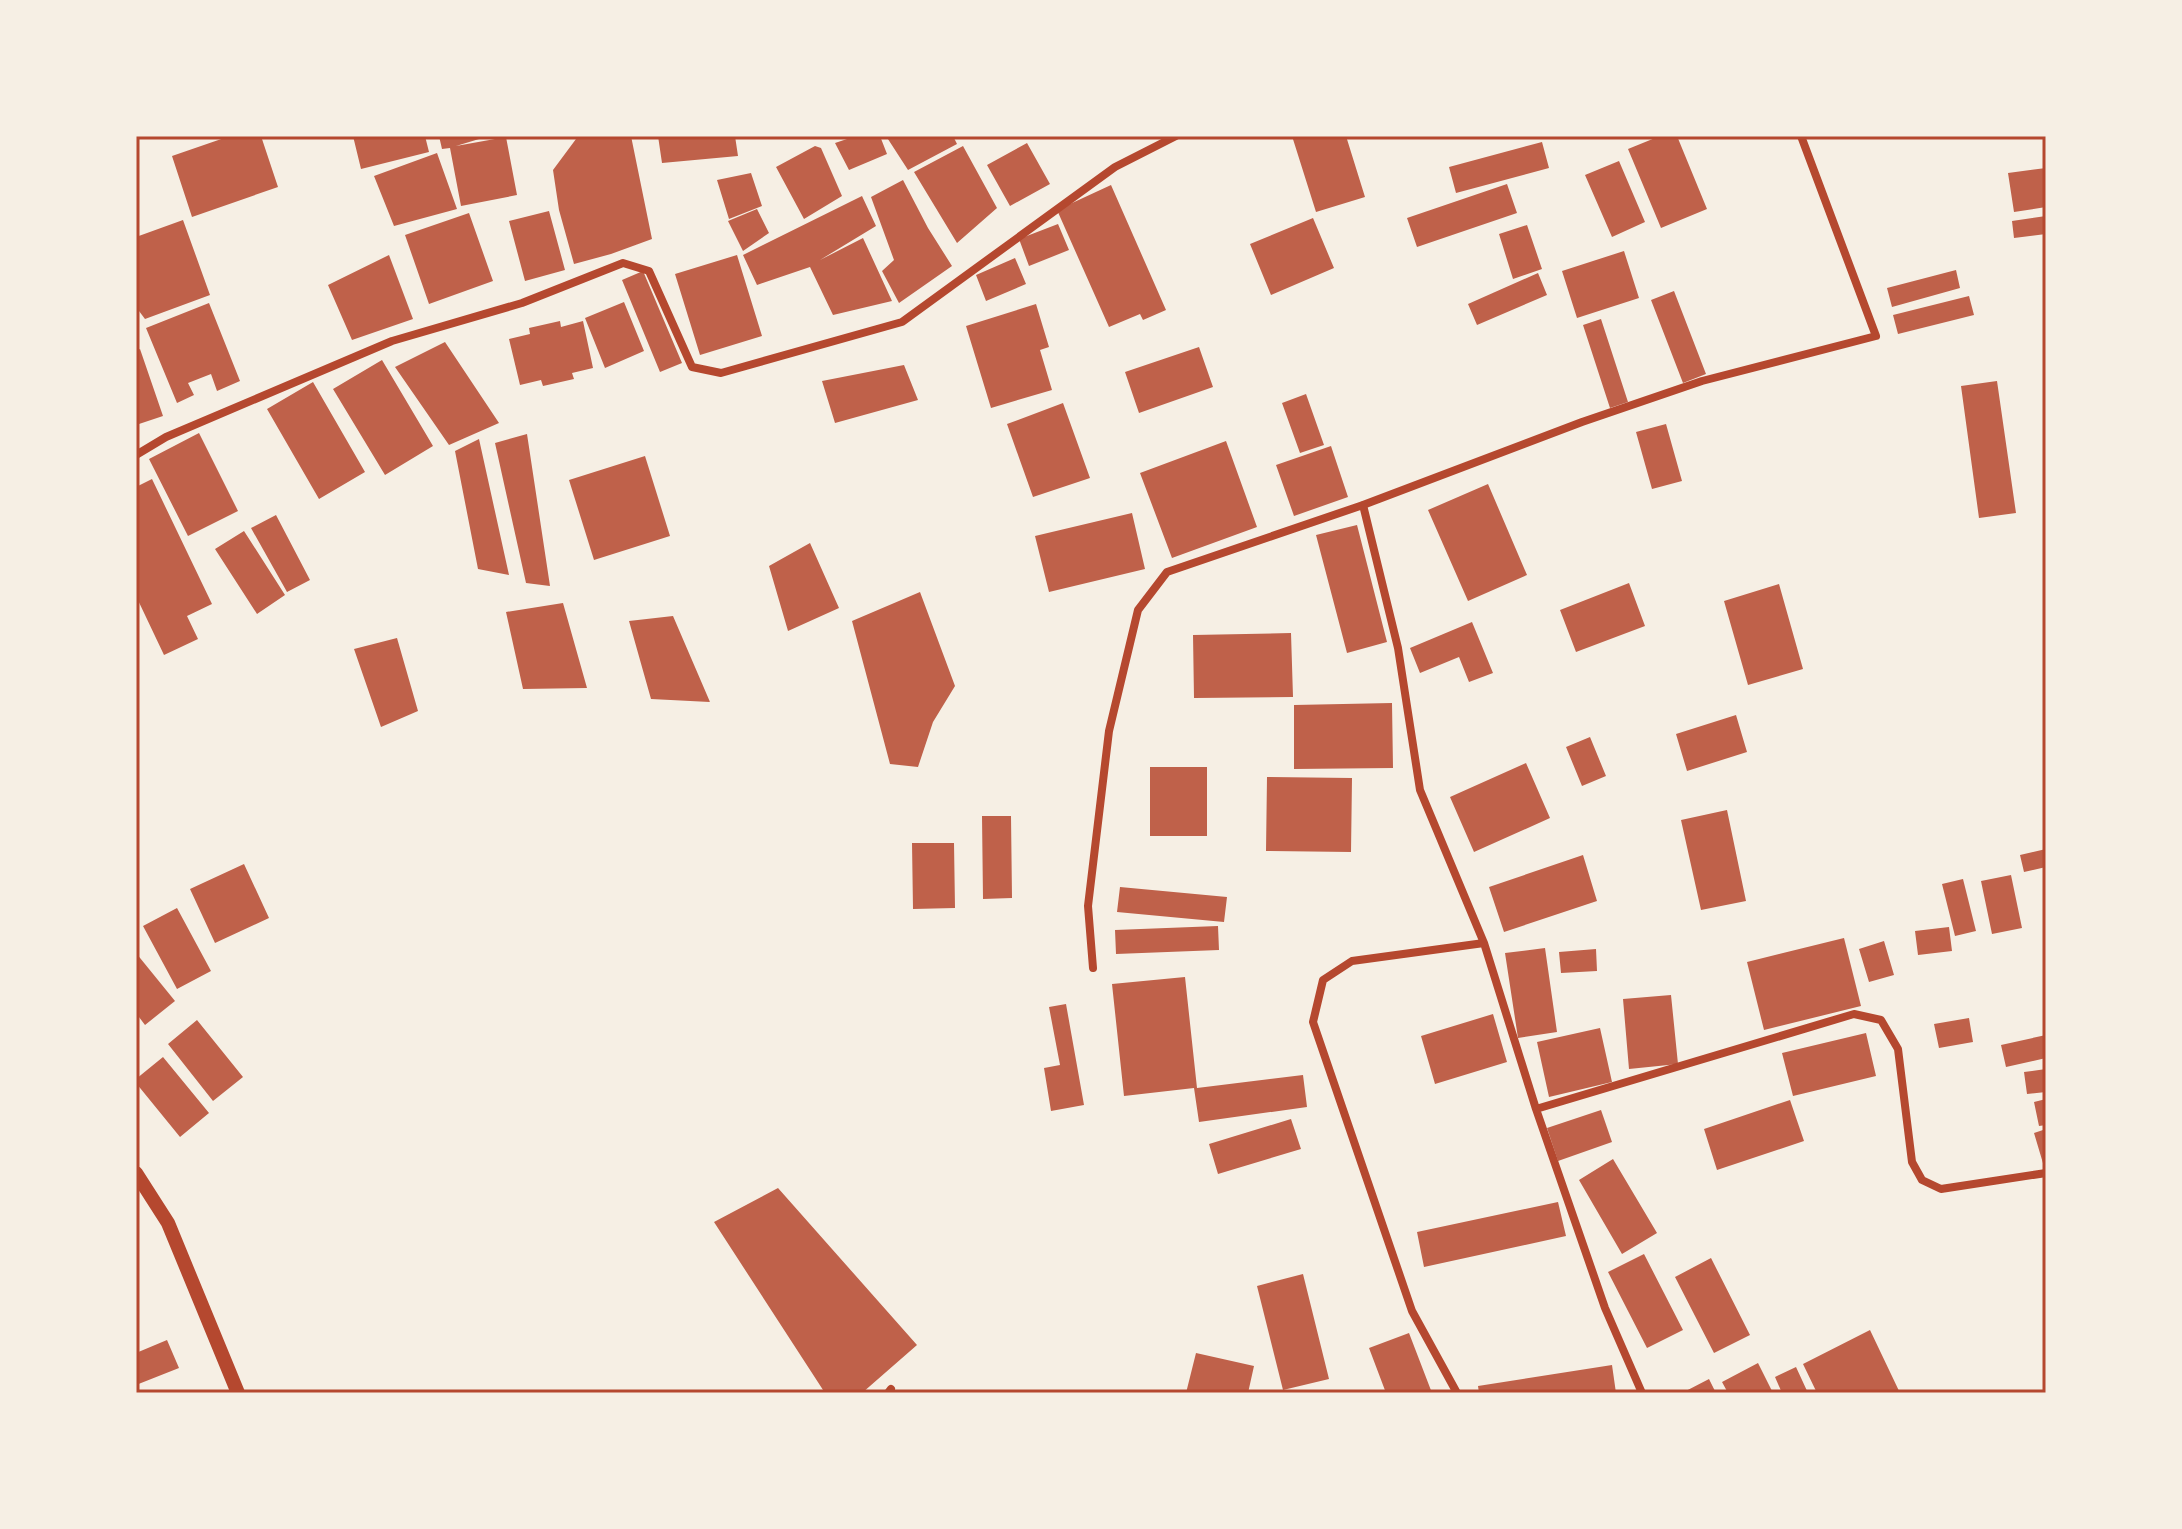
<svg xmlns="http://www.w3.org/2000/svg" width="2182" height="1529" viewBox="0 0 2182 1529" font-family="Jost,sans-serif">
	<rect width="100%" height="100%" fill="#f6efe4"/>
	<path fill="#bf614a" d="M230,136H261L278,187L192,217L172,156Z
		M353,136H425L429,152L361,169Z
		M439,136H489L456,146L506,137L517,195L461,206L450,148L442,149Z
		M584,136H631L652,239L611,254L574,264L559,210L553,170L576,139Z
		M658,136H735L738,156L662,163Z
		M856,136H880L887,154L849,170L835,143Z
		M886,136H953L957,144L908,170Z
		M1292,136H1346L1365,197L1316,212Z
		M1660,136H1677L1707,209L1661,228L1628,149Z
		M1542,142L1549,168L1456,193L1449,167Z
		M1027,143L1050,184L1010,206L987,165Z
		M815,146L821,148L842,196L804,219L776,167Z
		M963,146L997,208L957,243L914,172Z
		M437,153L457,209L394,226L374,176Z
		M1619,161L1645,222L1612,237L1585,175Z
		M2046,168V207L2014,212L2008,173Z
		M751,173L762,206L729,219L717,180Z
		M903,180L928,228L952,266L899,303L882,271L894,260L871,197Z
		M1507,184L1517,213L1417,247L1407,218Z
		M1111,185L1166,310L1143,320L1140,314L1109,327L1057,210Z
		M862,196L876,226L820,260L863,238L892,301L833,315L810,267L757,285L743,255Z
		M757,209L769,233L743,251L728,221Z
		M549,211L565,270L525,281L509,221Z
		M469,213L493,281L429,304L405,235Z
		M2046,216V234L2014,238L2012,221Z
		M1313,218L1334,268L1271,295L1250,244Z
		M183,220L210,295L145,319L139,311L136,297V237Z
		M1058,224L1069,250L1029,266L1019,239Z
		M1527,225L1542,269L1513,279L1499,234Z
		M1624,251L1639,298L1577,318L1562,271Z
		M389,255L413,319L352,340L328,285Z
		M737,255L762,336L700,355L675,274Z
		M1015,258L1026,284L986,301L976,275Z
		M1956,270L1960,288L1892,307L1887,288Z
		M643,271L682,363L660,372L622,280Z
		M1538,273L1547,295L1477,325L1468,304Z
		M1674,291L1706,374L1683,383L1651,300Z
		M1969,296L1974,315L1898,334L1893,315Z
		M624,302L644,351L605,368L585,318Z
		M209,303L240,381L217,391L211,374L188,383L194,395L177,403L146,328Z
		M1036,304L1049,347L1040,350L1052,390L991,408L966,326Z
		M1601,319L1628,402L1610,408L1583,325Z
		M560,321L561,327L583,321L593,368L572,373L574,379L543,386L541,380L520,385L509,339L530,334L529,328Z
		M445,342L499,423L449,445L395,367Z
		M1199,347L1213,387L1139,413L1125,372Z
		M140,349L163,416L136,425V351Z
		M382,360L433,446L385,475L333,389Z
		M904,365L918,400L835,423L822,381Z
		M1997,381L2016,513L1979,518L1961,386Z
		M313,382L365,472L319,499L267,409Z
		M1306,394L1324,445L1300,453L1282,403Z
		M1063,403L1090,478L1033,497L1007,424Z
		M1666,424L1682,481L1652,489L1636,432Z
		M199,433L238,511L188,536L149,459Z
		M527,434L550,586L526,583L495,443Z
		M479,439L509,575L478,569L455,451Z
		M1226,441L1257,527L1172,558L1140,473Z
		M1331,446L1348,497L1294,516L1276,465Z
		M645,456L670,536L594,560L569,480Z
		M152,479L212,604L187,616L198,639L164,655L136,596V487Z
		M1488,484L1527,575L1468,601L1428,510Z
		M1132,513L1145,569L1049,592L1035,536Z
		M276,515L310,580L287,592L251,528Z
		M1357,525L1387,642L1347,653L1316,535Z
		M244,531L285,595L257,614L215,549Z
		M810,543L839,608L788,631L769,566Z
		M1629,583L1645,626L1576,652L1560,610Z
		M1779,584L1803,669L1748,685L1724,601Z
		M920,592L955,686L933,722L918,767L890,764L852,621Z
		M563,603L587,688L523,689L506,612Z
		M673,616L710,702L651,699L629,621Z
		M1472,622L1493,673L1469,682L1459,657L1420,673L1410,648Z
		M1291,633L1293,697L1194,698L1193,635Z
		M397,638L418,711L381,727L354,649Z
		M1392,703L1393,768L1294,769V705Z
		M1736,715L1747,752L1687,771L1676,734Z
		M1590,737L1606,776L1582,786L1566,747Z
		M1526,763L1550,818L1474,852L1450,797Z
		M1150,767H1207V836H1150Z
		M1267,777L1352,778L1351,852L1266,851Z
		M1727,810L1746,901L1701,910L1681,820Z
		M982,816H1011L1012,898L983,899Z
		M912,843H954L955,908L913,909Z
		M2046,849V867L2024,872L2020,855Z
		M1583,855L1597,901L1504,932L1489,887Z
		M244,864L269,918L215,943L190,889Z
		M2011,875L2022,928L1992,934L1981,881Z
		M1963,879L1976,931L1955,936L1942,884Z
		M1120,887L1227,897L1224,922L1117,912Z
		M177,908L211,971L177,989L143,926Z
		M1218,926L1219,950L1116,954L1115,930Z
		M1949,927L1952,951L1918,955L1915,931Z
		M1844,938L1861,1006L1764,1030L1747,962Z
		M1884,941L1894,975L1869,982L1859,949Z
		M1545,948L1557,1032L1518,1038L1505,953Z
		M1596,949L1597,971L1561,973L1559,952Z
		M136,953L175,1001L145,1025L136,1013Z
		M1185,977L1197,1088L1303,1075L1307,1107L1199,1122L1194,1088L1124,1096L1112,984Z
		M1671,995L1678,1064L1629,1069L1623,999Z
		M1066,1004L1084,1105L1051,1111L1044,1068L1060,1065L1049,1007Z
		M1493,1014L1507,1062L1435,1084L1421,1036Z
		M1969,1018L1973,1042L1939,1048L1934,1024Z
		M197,1020L243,1077L213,1101L168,1044Z
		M1600,1028L1612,1082L1549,1097L1537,1042Z
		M1866,1033L1876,1076L1793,1096L1782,1053Z
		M2046,1035V1058L2006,1067L2001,1045Z
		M163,1057L209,1113L180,1137L136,1083V1079Z
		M2046,1069V1092L2027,1094L2024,1072Z
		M2046,1099V1125L2039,1126L2034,1102Z
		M1790,1100L1804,1141L1717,1170L1704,1129Z
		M1601,1110L1612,1142L1558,1161L1547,1128Z
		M1291,1119L1301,1149L1218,1174L1209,1144Z
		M2046,1129V1170H2045L2034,1133Z
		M1613,1159L1657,1233L1622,1254L1579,1180Z
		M778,1188L917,1345L862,1393H825L714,1222Z
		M1558,1202L1566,1236L1424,1267L1417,1232Z
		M1644,1254L1683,1330L1647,1348L1608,1272Z
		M1711,1258L1750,1335L1714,1353L1675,1277Z
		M1303,1274L1329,1379L1283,1390L1257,1286Z
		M1870,1330L1900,1393H1817L1803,1364Z
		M1409,1333L1432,1393H1386L1369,1348Z
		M167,1340L179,1368L136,1385V1353Z
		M1196,1353L1254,1366L1248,1393H1186Z
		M1758,1363L1773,1393H1728L1722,1382Z
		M1612,1365L1616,1393H1479L1478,1386Z
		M1796,1367L1808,1393H1782L1775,1377Z
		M1709,1379L1716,1393H1682Z"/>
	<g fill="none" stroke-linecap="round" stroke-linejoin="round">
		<path stroke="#b5482f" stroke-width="8" d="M136,455L166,437L392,341L522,303L623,263L649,271L692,367L721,373L902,322L1115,167L1176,136
			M1363,505L1398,648L1420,790L1484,943L1536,1109L1605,1308L1642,1393
			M1093,968L1088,906L1109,731L1138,610L1167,572L1363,505L1582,422L1702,381L1876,336L1801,136
			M1536,1109L1854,1014L1881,1020L1898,1049L1912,1162L1922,1180L1941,1189L2046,1173
			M888,1393L891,1389
			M1457,1393L1412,1311L1313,1022L1323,980L1352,961L1484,943"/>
		<path stroke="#b5482f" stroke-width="14" d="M136,1173L168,1223L238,1393"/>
	</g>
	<rect width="2182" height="1529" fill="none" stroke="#f6efe4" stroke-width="276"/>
	<rect x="138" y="138" width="1906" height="1253" fill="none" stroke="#b5482f" stroke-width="3"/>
</svg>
